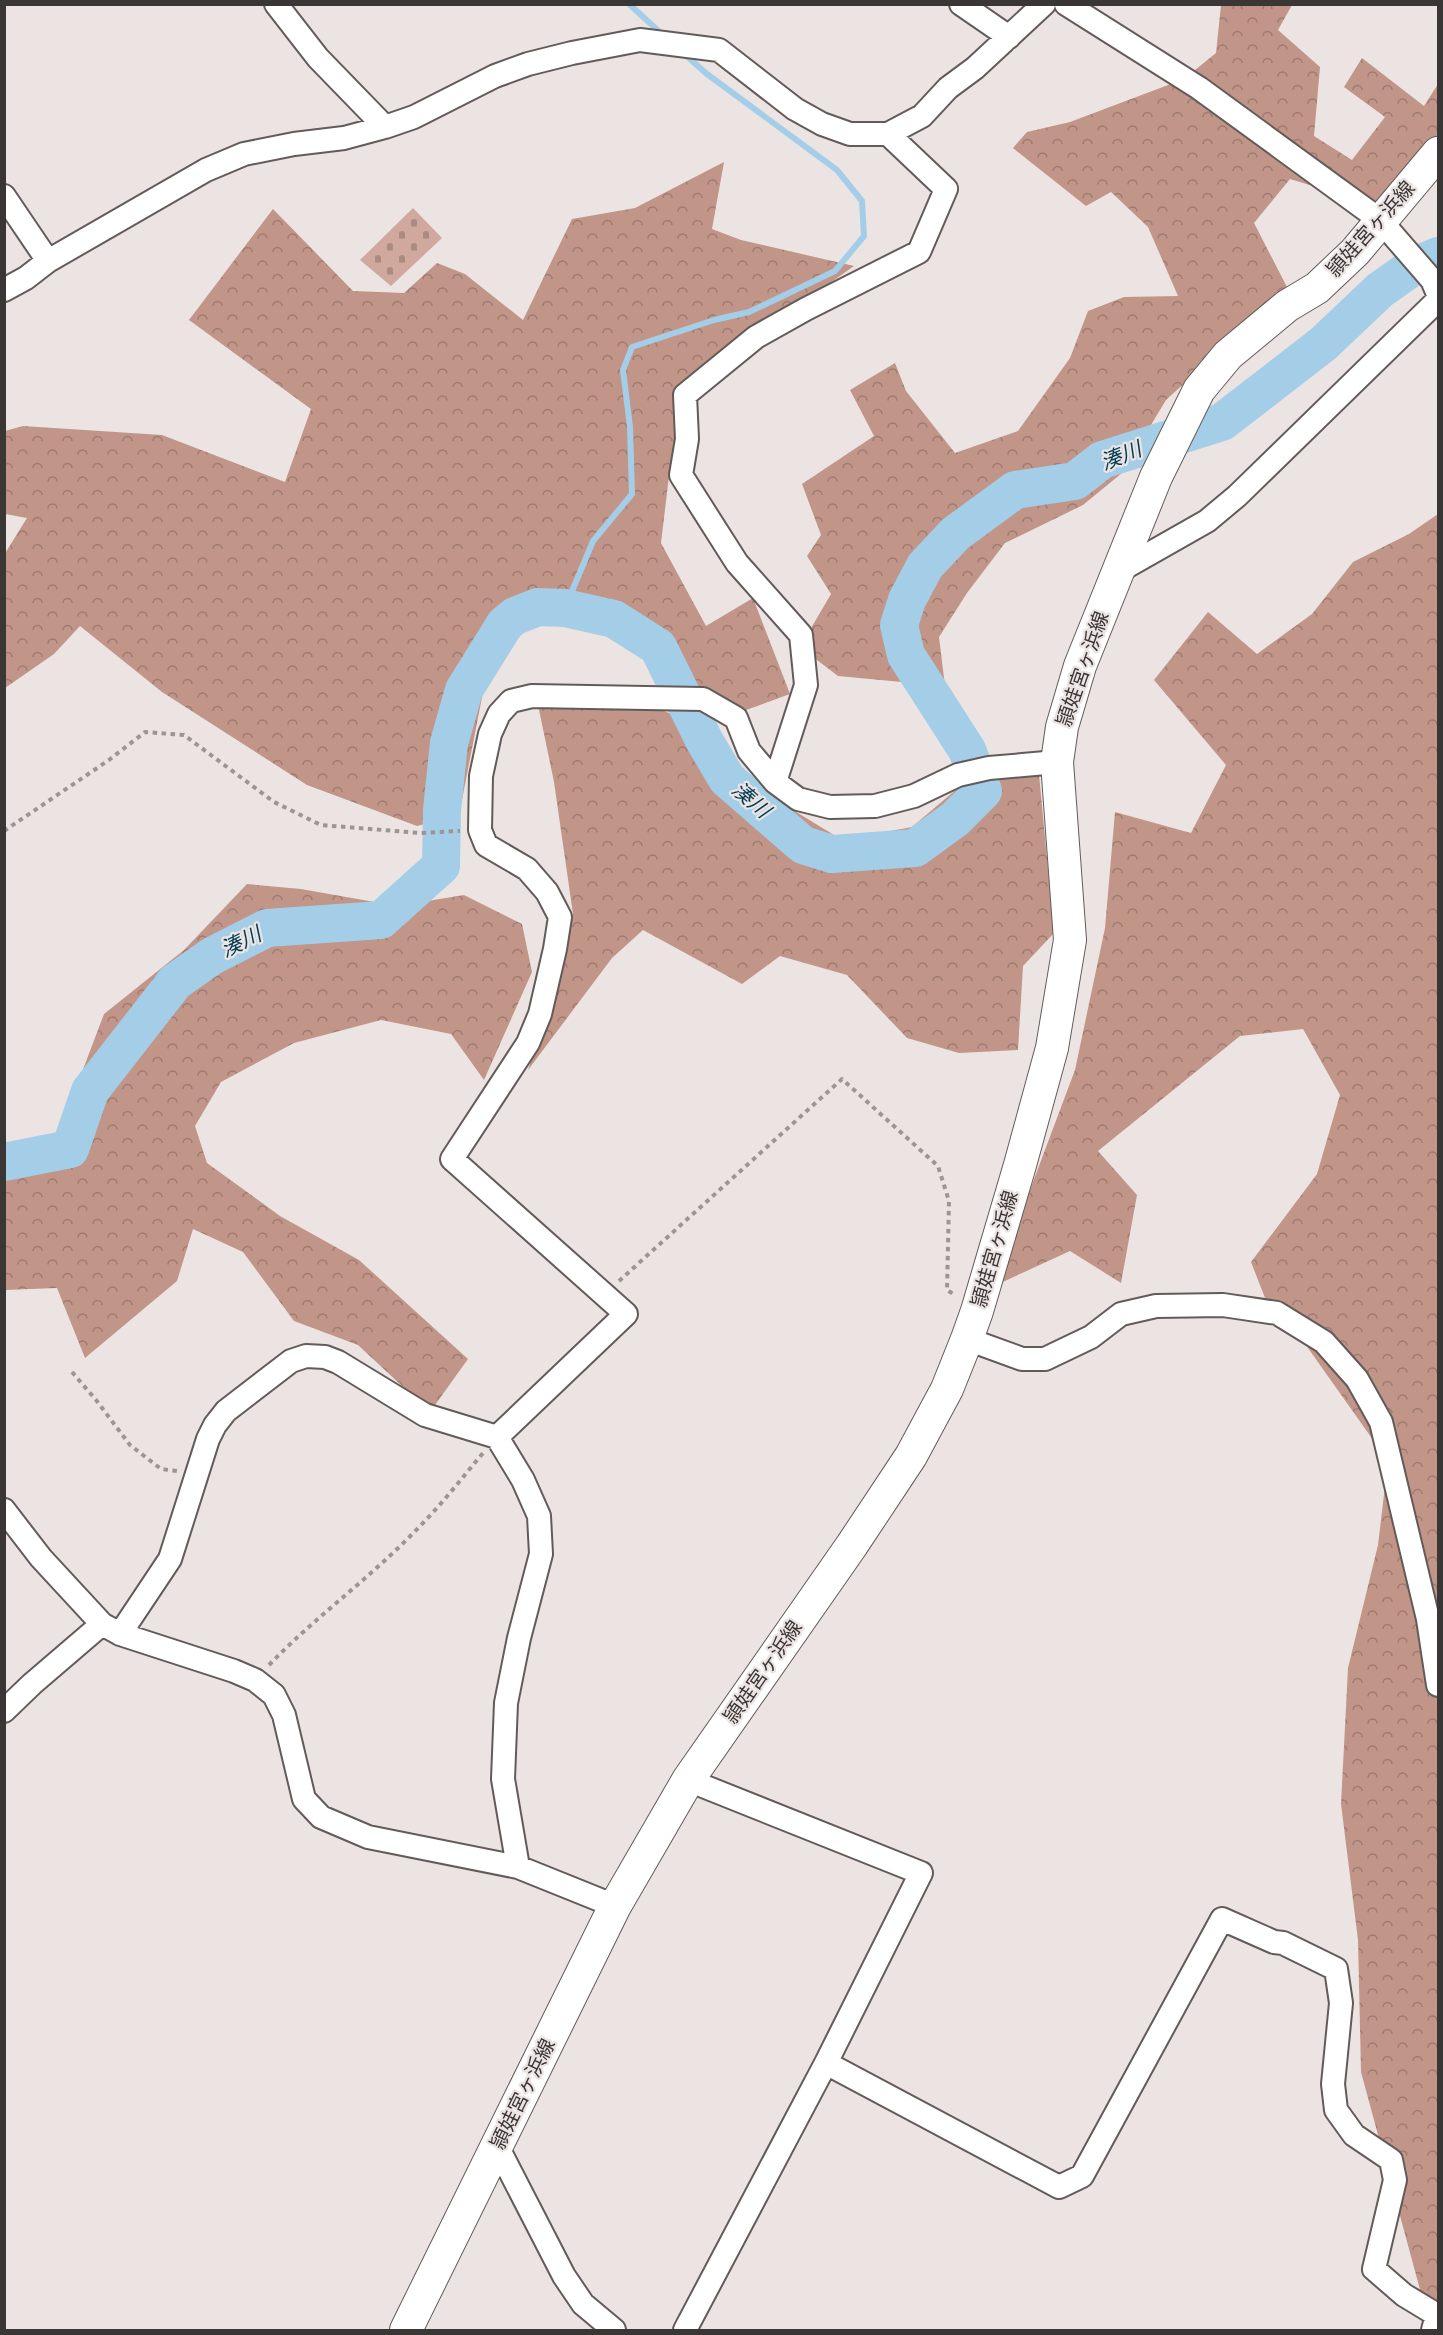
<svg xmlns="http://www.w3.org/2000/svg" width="1443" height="2335" viewBox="0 0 1443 2335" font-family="Karla,'Noto Sans JP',sans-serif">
	<defs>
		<pattern id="forest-crowns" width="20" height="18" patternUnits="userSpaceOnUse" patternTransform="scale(1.5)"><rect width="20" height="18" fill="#c19588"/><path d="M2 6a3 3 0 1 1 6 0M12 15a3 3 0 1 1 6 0" fill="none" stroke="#9e7a70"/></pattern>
		<pattern id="cemetery-stones" width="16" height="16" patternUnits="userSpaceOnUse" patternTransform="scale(1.5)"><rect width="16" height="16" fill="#d1a89d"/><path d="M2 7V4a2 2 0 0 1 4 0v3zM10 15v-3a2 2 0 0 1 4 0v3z" fill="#ab8a81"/></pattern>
	</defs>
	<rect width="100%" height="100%" fill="#ece4e2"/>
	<path fill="url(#forest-crowns)" d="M1221,5H1292L1278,30L1320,67L1314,136L1352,160L1385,117L1344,87L1362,58L1424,106L1438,84V136L1378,206L1290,179L1254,223L1288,289L1166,400L1122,473L1083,505L1005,543L967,593L939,637L945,686L838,676L800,647L831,594L807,556L821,535L802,484L874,436L850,390L895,363L906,391L955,453L1018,431L1070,358L1088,311L1124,297L1178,296L1148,227L1111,192L1086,206L1013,148L1027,132L1070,122L1184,79L1216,53Z
		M724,162L712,229L741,240L854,266L699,375L669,476L661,543L706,626L753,598L790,694L735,714L608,637L541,608L485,682L459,815L417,826L307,785L162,692L80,626L54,654L5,688L4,555L27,518L5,514V431L23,426L162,435L285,482L311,409L189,320L273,209L353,291L404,293L437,263L465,274L523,320L572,219L635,208Z
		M1438,514V2330H1431L1361,2072L1358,1940L1341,1804L1348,1668L1378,1545L1388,1461L1303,1341L1269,1308L1251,1262L1317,1174L1340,1095L1303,1029L1240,1036L1098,1151L1137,1195L1121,1283L1070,1251L994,1286L1075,1070L1105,928L1115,812L1191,833L1226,765L1154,680L1208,612L1257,654L1312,614L1353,562L1409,534Z
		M643,703L703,726L767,794L842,840L912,827L971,777L1037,753L1054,933L1023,966L1018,1050L959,1053L907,1038L847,975L780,956L742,984L643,930L612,958L528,1070L549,1003L573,914L554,782L538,705Z
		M247,884L301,889L397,906L464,895L522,924L532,972L484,1080L451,1034L381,1020L294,1043L221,1082L195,1126L207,1163L280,1216L359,1260L468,1359L430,1412L358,1345L294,1321L243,1252L193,1229L177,1281L85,1358L57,1288L5,1290L4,1142L54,1146L104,1014L184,950Z"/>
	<path fill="url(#cemetery-stones)" d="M413,208L442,238L391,286L360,260Z"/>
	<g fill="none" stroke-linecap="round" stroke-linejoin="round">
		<path stroke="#a4cee8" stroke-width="6" d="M629,4L664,36
			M565,608L593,541L632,494L630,427L623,370L632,347L714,320L749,312L835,271L864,236L862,201L837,170L707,74L683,53"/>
		<path stroke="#a4cee8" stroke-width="38" d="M4,1162L70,1149L90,1091L175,982L212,956L267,928L381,920L441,866L442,810L449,743L464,690L505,624L515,616L538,607L565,608L614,619L658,647L704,740L727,779L803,845L832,854L915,848L955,819L983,791L967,750L906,655L899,625L907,600L925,566L955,534L1015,490L1075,481L1102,460L1222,422L1323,344L1380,290L1414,266L1438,256"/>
		<defs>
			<path id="minor" d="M276,4L318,58L385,127
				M961,4L1009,37
				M1066,4L1199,88L1380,220L1432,280L1438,294
				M888,134L946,189L919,252L806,309L756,337L685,395L687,439L681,475L737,563L801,635L806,685L775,782L798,799L830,807L875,806L914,796L958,775L989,768L1057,762
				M4,196L48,261
				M4,290L26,278L48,261L206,170L244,154L294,144L344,138L385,127L414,117L495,76L528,64L572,53L640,40L719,50L795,109L822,124L850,134H888L922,116L948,88L975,68L1044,4
				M1119,571L1207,521L1237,496L1438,300
				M967,1339L1022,1359H1045L1091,1337L1121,1314L1156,1306L1223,1305L1277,1313L1324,1342L1357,1379L1381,1422L1428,1619L1438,1685
				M497,1437L626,1314L452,1159L528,1043L540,1014L555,949L560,917L547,892L527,869L486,845L480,830L481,776L490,734L499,714L511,701L532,696L703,699L736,718L749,751L775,782
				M4,1510L41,1558L102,1624L120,1634L234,1671L255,1680L274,1695L284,1715L304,1799L321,1817L368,1837L518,1867L615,1906
				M120,1634L170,1559L208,1439L215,1425L226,1411L291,1361L306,1356L325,1357L338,1362L425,1415L497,1437L523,1480L539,1516L541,1554L519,1638L506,1703L503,1779L518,1867
				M4,1711L32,1684L102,1624
				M826,2063L1059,2187L1082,2176L1222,1919L1274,1942L1283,1943L1336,1969L1341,2003L1333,2084L1336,2110L1354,2135L1391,2160L1395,2180L1374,2269L1404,2295L1437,2315L1433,2330
				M497,2146L564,2276L583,2304L614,2330
				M685,2330L826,2063L921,1873L688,1780"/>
			<path id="secondary" d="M406,2330L615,1906L688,1780L852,1545L911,1456L947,1389L967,1339L977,1311L1020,1165L1052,1048L1070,940L1057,762L1062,727L1080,666L1156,477L1199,390L1228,355L1287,306L1317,288L1355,252L1438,153"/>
		</defs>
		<use href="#minor" stroke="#625b59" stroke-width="26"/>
		<use href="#secondary" stroke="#625b59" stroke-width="34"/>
		<path stroke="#9b9694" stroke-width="4" stroke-dasharray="4.5 4.5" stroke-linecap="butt" d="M4,831L109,760L145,732L184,735L274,802L321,825L420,833L460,831
			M619,1281L842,1079L938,1166L949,1201L947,1290L955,1295
			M72,1372L96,1400L130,1445L161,1469L177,1471
			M269,1665C316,1616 372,1577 419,1527C442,1504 462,1478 483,1453"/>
		<use href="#minor" stroke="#fff" stroke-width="22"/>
		<use href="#secondary" stroke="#fff" stroke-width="32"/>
	</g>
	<g text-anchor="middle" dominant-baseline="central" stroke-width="4.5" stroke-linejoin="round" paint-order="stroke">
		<g font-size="20" fill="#393635" stroke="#ece4e2">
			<text transform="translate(1371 229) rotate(-48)">頴娃宮ヶ浜線</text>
			<text transform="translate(1083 669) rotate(-71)">頴娃宮ヶ浜線</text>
			<text transform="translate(995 1249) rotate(-74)">頴娃宮ヶ浜線</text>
			<text transform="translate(763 1672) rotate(-55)">頴娃宮ヶ浜線</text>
			<text transform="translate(523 2094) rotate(-64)">頴娃宮ヶ浜線</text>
		</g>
		<g font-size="21" font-style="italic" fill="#023c55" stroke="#ece4e2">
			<text transform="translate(1121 456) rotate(-22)">湊川</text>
			<text transform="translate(751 800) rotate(41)">湊川</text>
			<text transform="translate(241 942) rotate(-26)">湊川</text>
		</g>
	</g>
	<rect width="1443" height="2335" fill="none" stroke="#393635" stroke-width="12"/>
</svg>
